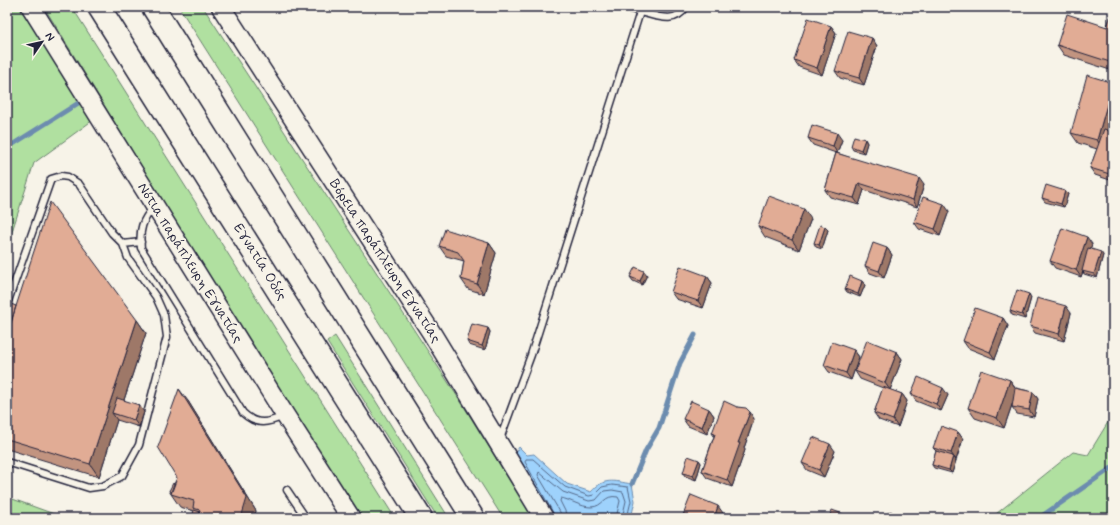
<svg xmlns="http://www.w3.org/2000/svg" width="1120" height="525" viewBox="0 0 1120 525" font-family="Mynerve,sans-serif">
	<rect width="100%" height="100%" fill="#f7f3e8"/>
	<filter id="ink" filterUnits="userSpaceOnUse"><feTurbulence type="fractalNoise" baseFrequency=".025" numOctaves="2"/><feDisplacementMap in="SourceGraphic" scale="8" xChannelSelector="R" yChannelSelector="G"/><feConvolveMatrix kernelMatrix="1 2 1 2 8 2 1 2 1" color-interpolation-filters="sRGB"/></filter>
	<g filter="url(#ink)">
		<path fill="#b0e0a0" stroke="#69816e" d="M7,7H19L93,120L34,163L7,247Z
			M44,7H72L395,518H360L289,407Z
			M179,7H203L463,405L533,518H503Z
			M335,336L449,518H438L327,342Z
			M1113,414V518H991L1073,452L1088,455Z
			M7,497L65,518H7Z"/>
		<path fill="#9ed2fc" stroke="#6c8caf" d="M519,447L527,455L534,454L567,484L591,492C604,477 613,481 632,484L635,501L631,518H552L515,453Z"/>
		<g fill="none" stroke-linecap="round" stroke-linejoin="round">
			<path stroke="#546888" stroke-width="1" d="M556,518L525,462L526,459H533L565,487L589,496L594,495L602,487L612,485L628,487L631,501L627,518
				M561,518L560,512L538,475L539,472L563,492L589,501L596,500L604,491L612,490L623,492L626,501L622,518
				M567,518L565,511L560,501L561,498C571,500 581,507 591,507C604,507 603,494 618,497L620,501L616,518"/>
			<path stroke="#6c8caf" stroke-width="5" d="M7,148L80,102
				M632,484L646,450L659,428L680,363L695,335
				M1039,518L1113,467"/>
			<defs>
				<path id="lane" d="M640,12C657,16 675,25 686,7
					M154,207C142,220 139,230 141,248L243,413C257,426 268,423 284,416
					M123,244L141,242
					M7,304L51,179L61,176L68,177L79,184L112,233L123,244L128,258L156,297L164,315L167,337L139,445L122,476L103,486L89,488L7,462
					M500,439L531,355L640,12L626,7
					M287,490L306,518"/>
				<path id="secondary" d="M31,7L285,415L351,518
					M221,7L431,332L544,518"/>
				<path id="highway" d="M99,7L421,518
					M153,7L473,518"/>
			</defs>
			<use href="#lane" stroke="#22223b" stroke-width="9"/>
			<use href="#secondary" stroke="#22223b" stroke-width="21"/>
			<use href="#highway" stroke="#22223b" stroke-width="25"/>
			<use href="#lane" stroke="#f7f3e8" stroke-width="6"/>
			<use href="#secondary" stroke="#f7f3e8" stroke-width="18"/>
			<use href="#highway" stroke="#f7f3e8" stroke-width="22"/>
		</g>
		<path fill="#c29480" stroke="#22223b" d="M1113,9V71L1064,55L1057,45L1107,27Z
			M831,26L836,33L822,75L799,67L794,60Z
			M872,38L877,46L864,85L840,78L835,71Z
			M1113,83V118L1109,131L1113,132V181L1095,175L1090,168L1097,149L1078,143L1071,133Z
			M808,138L842,140L837,153L924,185L917,207L864,190L859,205L830,197L825,190L836,153L813,145Z
			M865,139L867,143L864,153L853,150L851,146Z
			M1068,194L1064,207L1045,202L1042,198Z
			M949,211L940,236L919,229L914,222Z
			M811,219L799,250L765,237L758,226Z
			M828,230L822,249L816,247L814,243Z
			M489,243L496,253L484,294L468,289L461,279L464,261L446,256L439,246Z
			M1092,244L1090,249L1103,255L1097,278L1084,274L1083,271L1081,277L1055,268L1050,261Z
			M887,248L892,255L884,278L870,273L865,266Z
			M647,275L642,285L633,281L630,277Z
			M707,276L712,283L703,308L676,299L671,292Z
			M862,281L865,285L860,297L847,292L845,289Z
			M1029,294L1031,298L1025,319L1012,315L1010,311Z
			M16,306L137,320L146,333L124,400L144,412L139,427L117,420L99,477L7,449V334L10,325H8L7,323V317Z
			M1071,313L1064,341L1035,333L1030,326Z
			M1003,318L1008,326L995,359L968,348L963,341Z
			M488,328L490,332L485,350L469,345L467,341Z
			M854,350L859,357L851,380L829,372L824,365Z
			M897,352L902,359L890,390L902,394L907,401L898,427L879,420L874,413L883,388L860,379L855,371Z
			M1010,380L1016,388L1033,392L1038,399L1034,417L1017,414L1012,407L1013,402L1004,428L975,418L968,408Z
			M911,394L948,395L941,411L916,401Z
			M188,401L256,511L254,518H192L194,511L180,507L169,491L174,484L177,478Z
			M737,407L750,412L754,419L744,448L745,450L732,487L707,478L702,471L714,436L712,433Z
			M709,409L714,416L707,434L688,426L683,419Z
			M958,432L963,439L952,473L934,468L932,465L936,451L933,448Z
			M835,451L824,477L807,470L802,463Z
			M699,460L701,463L696,480L685,476L683,473Z"/>
		<path fill="#9e7868" stroke="#22223b" d="M831,26L836,33L822,75L817,68Z
			M872,38L877,46L864,85L859,78Z
			M1113,83V118L1104,151L1097,140Z
			M837,133L842,140L837,153L833,146Z
			M865,139L867,143L864,153L861,150Z
			M919,178L924,185L917,207L913,200Z
			M859,183L864,190L859,205L854,198Z
			M1065,191L1068,194L1064,207L1061,204Z
			M944,204L949,211L940,236L935,229Z
			M804,209L811,219L799,250L792,240Z
			M825,227L828,230L822,249L819,245Z
			M1087,237L1092,244L1081,277L1076,270Z
			M489,243L496,253L484,294L477,284Z
			M887,248L892,255L884,278L879,271Z
			M1101,252L1103,255L1097,278L1094,274Z
			M644,271L647,275L642,285L640,281Z
			M707,276L712,283L703,308L698,301Z
			M862,281L865,285L860,297L858,294Z
			M1029,294L1031,298L1025,319L1022,315Z
			M1066,306L1071,313L1064,341L1059,334Z
			M1003,318L1008,326L995,359L990,352Z
			M137,320L146,333L119,415L112,413L117,420L99,477L90,464Z
			M488,328L490,332L485,350L482,346Z
			M854,350L859,357L851,380L846,373Z
			M897,352L902,359L890,390L885,383Z
			M1010,380L1017,390L1004,428L997,418Z
			M943,388L948,395L941,411L936,404Z
			M179,389L188,401L256,511L254,518H241Z
			M1033,392L1038,399L1034,417L1029,410Z
			M902,394L907,401L898,427L893,420Z
			M139,405L144,412L139,427L134,420Z
			M709,409L714,416L707,434L702,427Z
			M750,412L754,419L744,448L745,450L732,487L727,480L738,443Z
			M958,432L963,439L956,460L951,453Z
			M830,444L835,451L824,477L819,470Z
			M953,456L956,460L952,473L949,470Z
			M699,460L701,463L696,480L693,476Z
			M718,506L723,513L721,518H714Z
			M843,514L846,518H842Z"/>
		<path fill="#e1ac95" stroke="#22223b" d="M1113,9V63L1057,45L1067,14L1107,27Z
			M808,18L831,26L817,68L794,60Z
			M848,31L872,38L859,78L835,71Z
			M1087,75L1113,83L1097,140L1071,133Z
			M812,125L837,133L833,146L808,138Z
			M1104,129L1113,132V175L1090,168Z
			M854,136L865,139L861,150L851,146Z
			M836,153L919,178L913,200L859,183L854,198L825,190Z
			M1046,185L1065,191L1061,204L1042,198Z
			M769,196L804,209L792,240L758,226Z
			M923,197L944,204L935,229L914,222Z
			M50,202L137,320L90,464L7,439V334Z
			M820,225L825,227L819,245L814,243Z
			M1062,228L1087,237L1076,270L1050,261Z
			M445,229L489,243L477,284L461,279L464,261L458,252L439,246Z
			M873,243L887,248L879,271L865,266Z
			M1088,248L1101,252L1094,274L1082,271Z
			M680,266L707,276L698,301L671,292Z
			M635,267L644,271L640,281L630,277Z
			M850,276L862,281L858,294L845,289Z
			M1017,290L1029,294L1022,315L1010,311Z
			M1037,298L1066,306L1059,334L1030,326Z
			M11,304L16,306L11,323L7,322V317Z
			M975,308L1003,318L990,352L963,341Z
			M472,324L488,328L482,346L467,341Z
			M867,340L897,352L885,383L855,371Z
			M832,342L854,350L846,373L824,365Z
			M981,370L1010,380L997,418L968,408Z
			M918,377L943,388L936,404L911,394Z
			M883,387L902,394L893,420L874,413Z
			M1015,388L1033,392L1029,410L1012,407Z
			M179,389L247,498L241,518H211L199,514L200,510L193,508L194,501L171,494L177,478L158,447Z
			M117,398L139,405L134,420L112,413Z
			M691,401L709,409L702,427L683,419Z
			M724,401L737,407L746,408L750,412L738,443H740L727,480L702,471L715,434L712,433Z
			M941,426L958,432L951,453L933,448Z
			M813,437L830,444L819,470L802,463Z
			M936,451L953,456L949,470L932,465Z
			M688,456L699,460L693,476L683,473Z
			M173,483L174,484L171,492L169,491Z
			M691,495L718,506L714,518H682Z
			M194,510L200,512L199,514L201,517L204,518H192Z
			M832,510L843,514L842,518H829Z
			M891,511L896,518H881Z"/>
	</g>
	<g text-anchor="middle" dominant-baseline="central" stroke-width="3.5" stroke-linejoin="round" paint-order="stroke">
		<g font-size="14" fill="#22223b" stroke="#f7f3e8">
			<text transform="translate(385 261) rotate(57)">Βόρεια παράπλευρη Εγνατίας</text>
			<text transform="translate(260 262) rotate(58)">Εγνατία Οδός</text>
			<text transform="translate(190 263) rotate(58)">Νότια παράπλευρη Εγνατίας</text>
		</g>
	</g>
	<rect width="1120" height="525" fill="none" stroke="#f7f3e8" stroke-width="24"/>
	<rect x="12" y="12" width="1096" height="501" fill="none" stroke="#22223b" stroke-width="1.5" filter="url(#ink)"/>
	<g transform="translate(42 42) rotate(56)" stroke="#f7f3e8" stroke-width="3" paint-order="stroke">
	<path d="M0-3L7 15L0 10L-7 15Z" fill="#22223b"/>
	<text y="-6" font-size="11" font-weight="bold" text-anchor="middle" fill="#22223b">N</text>
	</g>
</svg>
